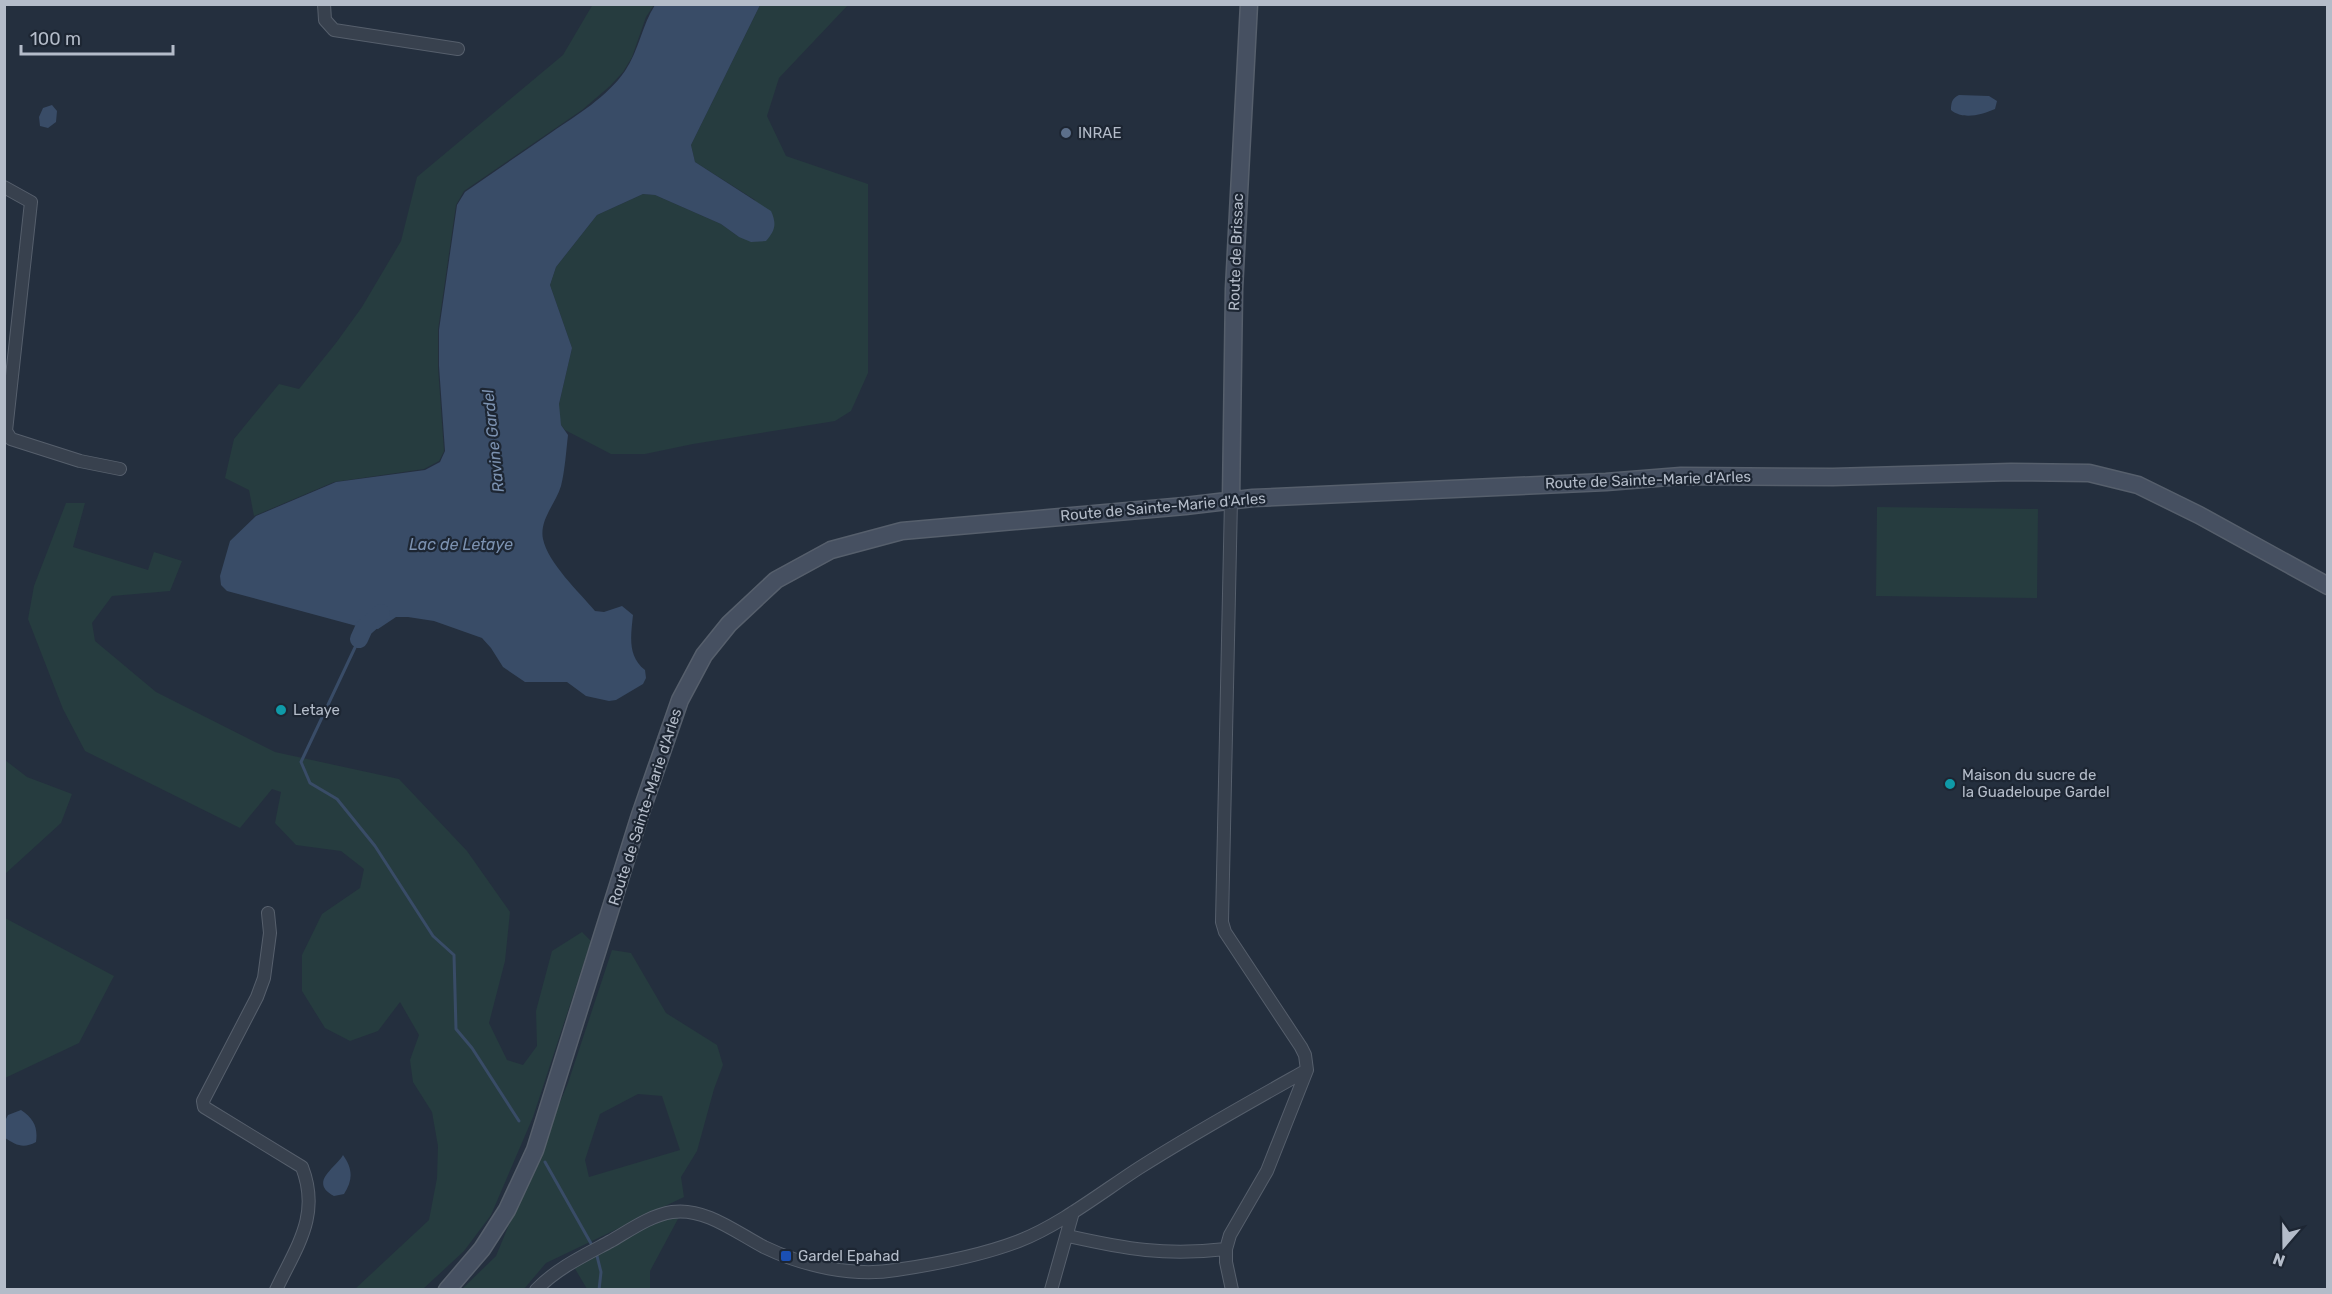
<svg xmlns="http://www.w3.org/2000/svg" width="2332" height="1294" viewBox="0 0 2332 1294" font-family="Rubik,sans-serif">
	<rect width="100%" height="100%" fill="#242f3e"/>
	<path fill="#263c3f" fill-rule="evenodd" d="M593,4L654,5L646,17L632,57L623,72L610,86L582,110L464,191L456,205L438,330V367L444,451L439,461L424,469L334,482L254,516L249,490L225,478L234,439L279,384L299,389L336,343L362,307L401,241L417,177L563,55Z
		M760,5H848L779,78L767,116L786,156L868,184V373L851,411L835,421L693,444L645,454H611L565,430L561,425L559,415V404L572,348L550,285L556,267L597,215L643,194L655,195L721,224L739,237L755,200L695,162L691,145Z
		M66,503H85L73,547L148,570L154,552L182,561L170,591L112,596L92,623L95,641L156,692L275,752L399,779L467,851L510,912L505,961L489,1023L507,1060L523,1065L537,1046L536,1011L552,951L582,932L591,941L533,1117L491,1215L464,1251L423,1289H355L429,1220L437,1178L438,1146L432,1112L413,1082L410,1060L419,1035L400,1002L378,1031L350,1041L325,1028L302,991V955L322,914L360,888L364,869L341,851L296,845L275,823L281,792L272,789L240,828L85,751L63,709L28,619L34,586Z
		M1877,507L2038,509L2037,598L1876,596Z
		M5,760L27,777L72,794L61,823L5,874Z
		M5,918L114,976L79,1043L5,1078Z
		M612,950L631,953L666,1013L717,1045L723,1065L714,1089L697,1151L681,1177L684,1197L546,1263L524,1289L461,1290L496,1256L568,1083ZM638,1094L662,1096L680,1150L589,1177L585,1160L600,1114Z
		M671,1216L679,1217L650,1271V1289H587L574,1267L657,1221Z"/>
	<path fill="#394c67" d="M655,5H760L691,145L695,162L771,211C777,224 775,231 766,241L751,242L739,237L721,224L655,195L643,194L597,215L556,267L550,285L572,348L559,404L561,425L568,435C566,452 565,470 561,486C556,503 539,520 543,539C548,563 579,592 595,611L604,612L622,606L633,615C631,635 627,656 645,670L646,678L643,684L616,700L609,701L586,696L567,682H525L503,667L491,648L482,638L434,621L408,617H396L378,629L364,628L227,591L221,585L220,576L230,541L256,516L336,482L425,470L440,462L445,451L439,366V330L457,205L465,192C494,172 523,152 552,132C577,115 607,97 625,71C639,50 642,25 655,5Z
		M1959,95L1989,96L1997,101L1995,109C1981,115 1963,120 1951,110C1951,103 1952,98 1959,95Z
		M52,105L57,111L56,122L48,128L40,126L39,117L43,108Z
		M21,1110C34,1119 38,1127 36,1142C23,1149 16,1145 5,1138V1121L8,1115Z
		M343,1155C353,1169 353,1180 344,1194L334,1196C308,1182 336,1168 343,1155Z"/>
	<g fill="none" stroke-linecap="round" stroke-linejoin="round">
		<path stroke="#394c67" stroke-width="3" d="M359,639L301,762L310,783L337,799L375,846L433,936L454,955L456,1029L472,1048L519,1121
			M545,1162L593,1247
			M596,1252L601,1272L599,1290"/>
		<path stroke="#394c67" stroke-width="18" d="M359,639L364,628L381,613"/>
		<defs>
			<path id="street" d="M324,4L325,20L334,30L458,49
				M4,187L31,202L6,431L11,439L80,461L120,469
				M1231,500L1222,922L1225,932L1301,1047L1305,1055L1307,1070L1267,1171L1230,1235L1226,1249V1262L1232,1290
				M268,913L270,933L264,978L257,997L203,1101L204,1107L302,1167C321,1216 296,1247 276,1290
				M1068,1236C1126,1249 1165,1256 1226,1249
				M536,1290C557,1268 585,1255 611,1241C630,1230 651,1215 672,1212C705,1207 737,1233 764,1247C803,1266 853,1277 896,1270C937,1264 980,1256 1019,1241C1060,1225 1102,1192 1139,1168C1194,1133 1250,1102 1307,1070
				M1051,1290L1073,1212"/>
			<path id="secondary" d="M1231,500L1234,289L1249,4
				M447,1290L482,1249L507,1210L535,1150L640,815L680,700L704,655L729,624L776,580L831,550L902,531L1185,506L1253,498L1606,482L1681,476L1833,477L2011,472L2089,473L2138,485L2199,515L2328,586"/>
		</defs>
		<use href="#street" stroke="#565f6c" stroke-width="14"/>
		<use href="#secondary" stroke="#565f6c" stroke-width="19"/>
		<use href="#street" stroke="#38414e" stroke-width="12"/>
		<use href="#secondary" stroke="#465061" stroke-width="16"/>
	</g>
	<circle fill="#5c6f8a" stroke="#1d2633" stroke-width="2" cx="1066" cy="133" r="6"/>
	<g fill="#0f9aa8" stroke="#1d2633" stroke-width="2">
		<circle cx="281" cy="710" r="6"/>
		<circle cx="1950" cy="784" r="6"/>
	</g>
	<rect fill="#1a4fb4" stroke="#1d2633" stroke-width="2" x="780" y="1250" width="12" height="12" rx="3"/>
	<g text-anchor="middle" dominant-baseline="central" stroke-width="4.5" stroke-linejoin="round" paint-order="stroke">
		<g font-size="15" fill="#b4bcc9" stroke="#1d2633" text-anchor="start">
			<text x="1078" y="133">INRAE</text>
			<text x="293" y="710">Letaye</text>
			<text x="1962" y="775">Maison du sucre de<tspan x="1962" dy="17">la Guadeloupe Gardel</tspan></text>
			<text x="798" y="1256">Gardel Epahad</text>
		</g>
		<g font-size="15" fill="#b4bcc9" stroke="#1d2633">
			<text transform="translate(1236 252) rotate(-88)">Route de Brissac</text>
			<text transform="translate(1648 480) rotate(-2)">Route de Sainte-Marie d'Arles</text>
			<text transform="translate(1163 507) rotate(-5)">Route de Sainte-Marie d'Arles</text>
			<text transform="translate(645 807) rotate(-72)">Route de Sainte-Marie d'Arles</text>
		</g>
		<g font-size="16" font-style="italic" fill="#7c92b1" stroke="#1d2633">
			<text transform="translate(493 441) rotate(-96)">Ravine Gardel</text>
			<text x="461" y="544">Lac de Letaye</text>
		</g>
	</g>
	<rect width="2332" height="1294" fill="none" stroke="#b4bcc9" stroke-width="12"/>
	<g transform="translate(2284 1246) rotate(200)" stroke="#1d2633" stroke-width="4.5" paint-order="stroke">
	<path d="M0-4.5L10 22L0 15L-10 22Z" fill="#b4bcc9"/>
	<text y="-9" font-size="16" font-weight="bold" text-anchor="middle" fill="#b4bcc9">N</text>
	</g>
	<path d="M21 45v9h152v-9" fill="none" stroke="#b4bcc9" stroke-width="3"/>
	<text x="30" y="45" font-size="18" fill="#b4bcc9" stroke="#1d2633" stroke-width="4.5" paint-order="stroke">100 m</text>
</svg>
